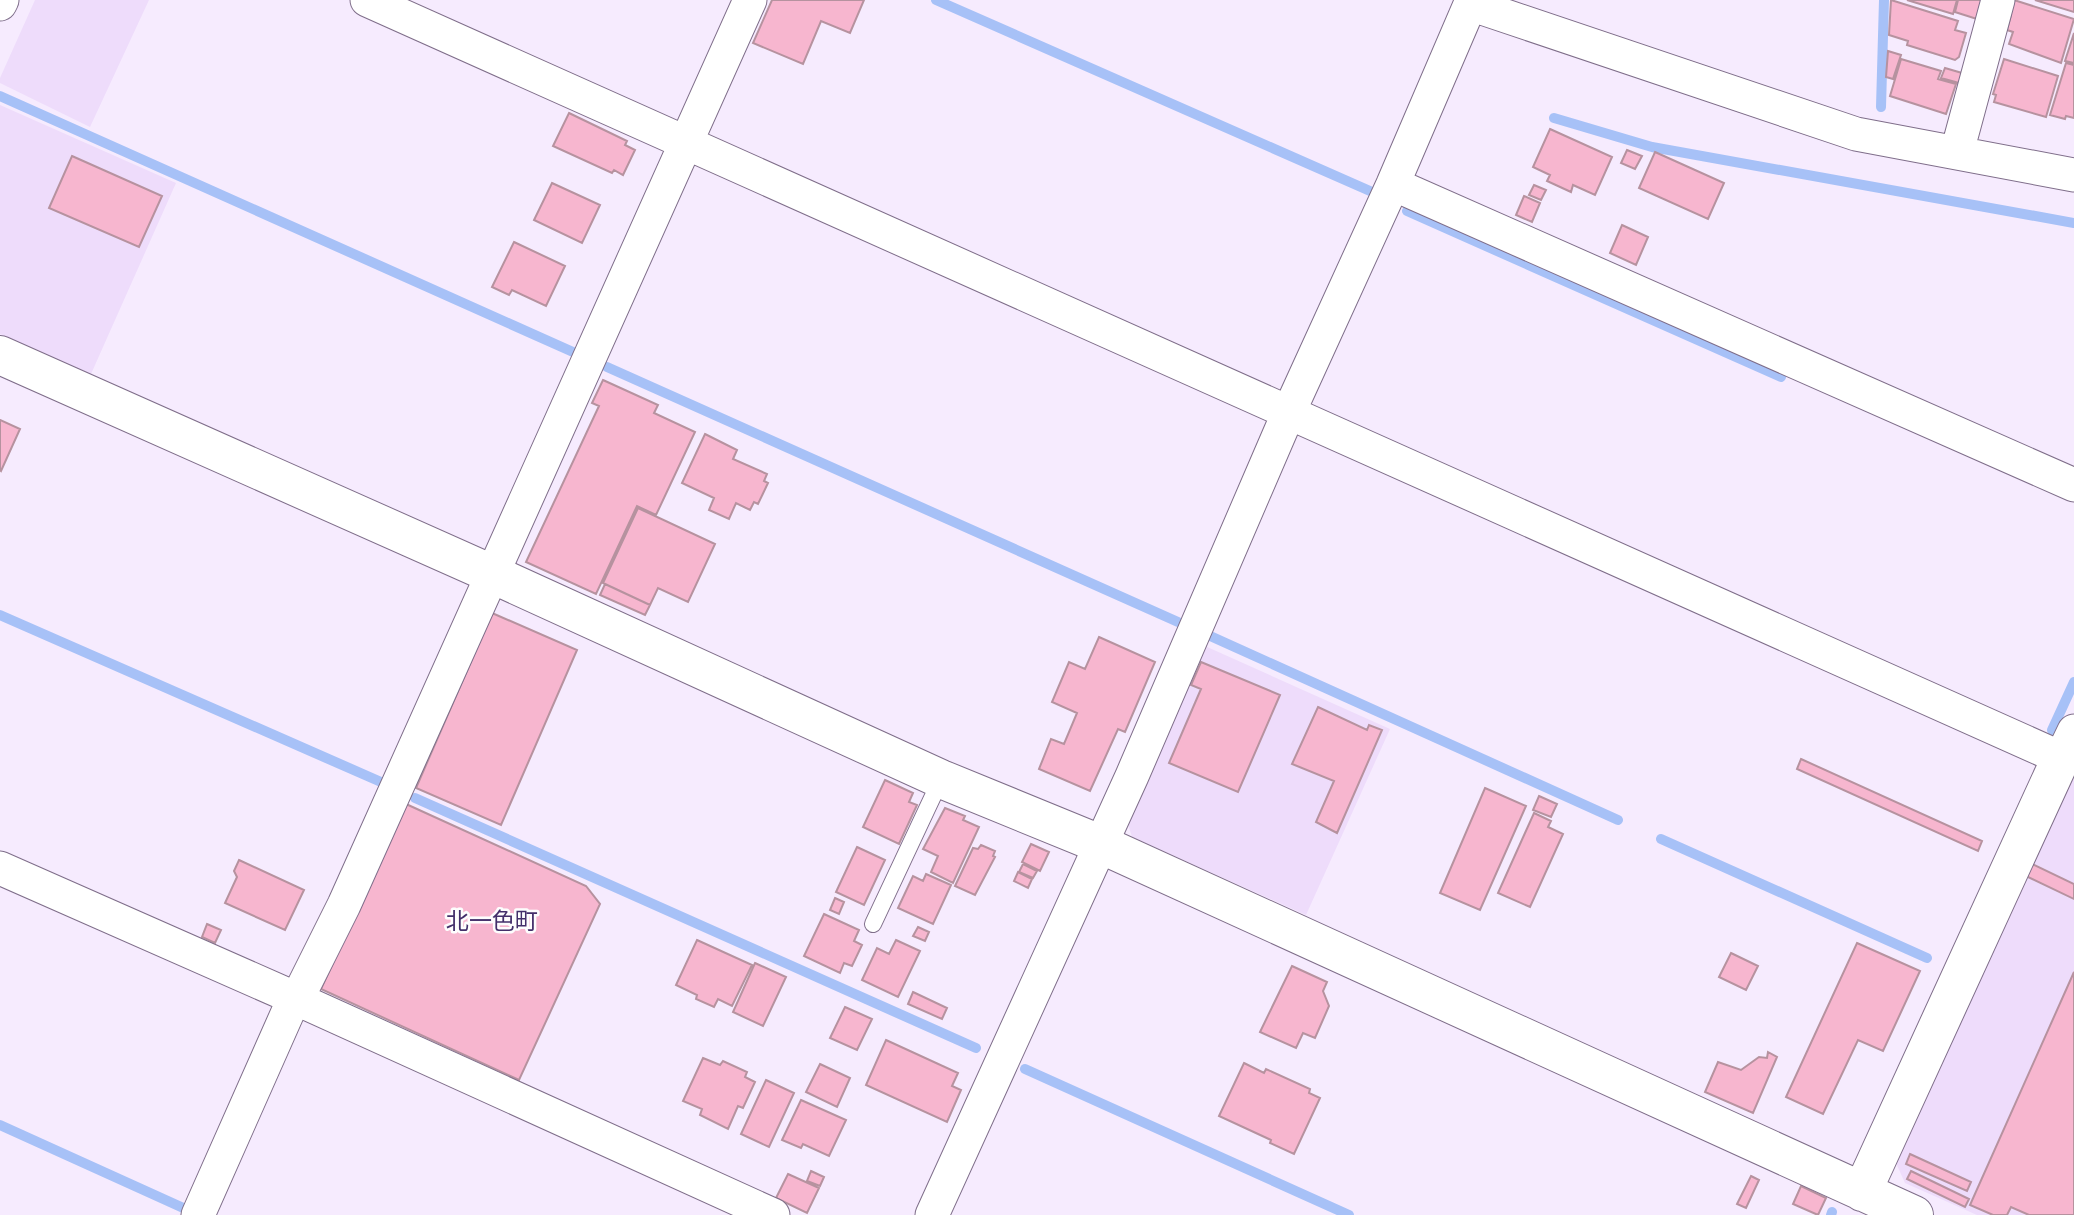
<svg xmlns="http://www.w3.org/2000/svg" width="2074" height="1215" viewBox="0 0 2074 1215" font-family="'Fira Sans','Noto Sans JP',sans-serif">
	<rect width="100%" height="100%" fill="#f6ebfe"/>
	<path fill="#eedcfb" d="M35,0H149L90,127L0,83V78Z
		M0,105L176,183L91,374L0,334Z
		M1205,646L1390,729L1306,915L1132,837L1127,821Z
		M2074,770V1215H1977L1905,1183L1896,1163Z"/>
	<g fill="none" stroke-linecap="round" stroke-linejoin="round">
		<path stroke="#a7c1f7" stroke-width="10" d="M936,0L1370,191
			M0,96L573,352
			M1881,107L1884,0
			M1554,118L1652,147L2074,223
			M1407,211L1781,377
			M607,367L1178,622
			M0,615L381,782
			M1208,635L1618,820
			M2052,730L2074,682
			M415,798L976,1048
			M1661,839L1927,958
			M1025,1069L1349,1215
			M0,1125L190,1211
			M1831,1215L1832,1212"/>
	</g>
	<path fill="#f7b6cf" stroke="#b6929f" stroke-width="2" d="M772,0H864L850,33L821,21L803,64L753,43Z
		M1891,0L1958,21L1955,30L1966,33L1959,57L1955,60L1907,45L1908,41L1889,35Z
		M1907,0H1957L1953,14Z
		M1958,0H1986L1980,20L1955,12Z
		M2014,0L2074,19L2061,63L2009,44L2013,32L2007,30L2011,15L2005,12Z
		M2035,0H2074V12Z
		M2074,33V63L2065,61Z
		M1888,51L1901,55L1893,79L1886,77Z
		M1901,59L1941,71L1938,79L1956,84L1946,114L1890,96Z
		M2004,59L2058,76L2046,117L1994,102L1996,95L1993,94Z
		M2066,63L2074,65V118L2066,116L2065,119L2050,115Z
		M1945,68L1962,73L1959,83L1941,78Z
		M569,113L627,141L625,145L635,150L623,175L614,170L612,173L553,146Z
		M1550,129L1612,157L1595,195L1573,185L1571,192L1547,181L1550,175L1533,167Z
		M1627,150L1642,156L1635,169L1621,163Z
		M1655,152L1724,183L1708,219L1639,188Z
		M72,156L162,196L139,247L49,208Z
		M552,183L600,205L582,243L534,220Z
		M1534,185L1546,190L1541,200L1529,195Z
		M1524,196L1540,203L1532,222L1516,215Z
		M1622,225L1648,237L1636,265L1610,253Z
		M514,242L565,266L546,306L512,290L509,295L492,287Z
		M603,380L658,405L654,413L695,432L656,515L637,506L596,594L526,562L599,406L592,403Z
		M0,420L20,429L1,471L0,470Z
		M705,434L737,450L733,459L767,474L764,481L768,483L758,504L754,502L750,510L736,503L729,519L709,510L714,498L682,483Z
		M638,508L715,544L688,602L658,588L650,605L603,583Z
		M605,584L650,605L645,615L600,595Z
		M492,613L577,650L501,825L416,788Z
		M1099,637L1155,662L1125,732L1118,729L1090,791L1039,769L1051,739L1064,744L1077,713L1052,702L1069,662L1085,669Z
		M1201,662L1280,695L1238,792L1169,763L1201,689L1191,685Z
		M1318,707L1367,730L1369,725L1382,730L1337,833L1316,822L1334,781L1292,764Z
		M1801,759L1982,841L1978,851L1797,769Z
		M885,780L913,793L909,802L917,805L899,844L863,827Z
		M1485,788L1526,806L1480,910L1440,893Z
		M1539,796L1557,804L1551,817L1533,810Z
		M406,804L586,886L600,904L519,1080L321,989Z
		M945,808L965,816L963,820L979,827L953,883L931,872L938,856L923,849Z
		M1534,813L1551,821L1548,827L1563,834L1530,907L1498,893Z
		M1031,844L1049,852L1040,871L1022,862Z
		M981,845L995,851L993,856L995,857L975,895L955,886L973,848L978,849Z
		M857,847L885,860L864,905L836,892Z
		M239,860L304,890L285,930L225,903L237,877L234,871Z
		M1023,864L1037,871L1033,878L1019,872Z
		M2032,864L2074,884V899L2026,876Z
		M1018,872L1032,879L1028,888L1014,881Z
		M926,874L951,885L933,924L898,908L913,876L923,881Z
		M835,898L844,902L839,914L830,910Z
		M824,914L859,930L854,941L862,945L852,966L844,963L840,973L804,956Z
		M207,924L221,930L215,943L202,937Z
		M918,927L929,932L925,941L913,936Z
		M697,940L752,965L732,1006L718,999L714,1007L696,999L697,995L676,985Z
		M896,940L920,951L898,997L862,980L877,948L889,954Z
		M1857,943L1920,971L1883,1051L1858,1040L1823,1114L1786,1097Z
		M1731,953L1758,966L1746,990L1719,977Z
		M755,963L786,977L763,1026L733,1012Z
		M1292,966L1327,982L1323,991L1329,1006L1315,1038L1303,1033L1296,1048L1260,1032Z
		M2074,972V1215H2029L2011,1207L2007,1215H1993L1970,1205Z
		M913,992L947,1008L942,1019L908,1004Z
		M845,1007L872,1019L857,1050L830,1038Z
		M886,1040L958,1073L952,1086L961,1090L947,1122L866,1085Z
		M1768,1052L1777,1057L1753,1113L1705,1092L1718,1062L1741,1070L1759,1057L1767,1058Z
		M703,1058L720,1065L723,1061L747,1072L745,1077L755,1082L743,1108L738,1106L728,1129L700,1115L702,1109L683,1101Z
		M1244,1063L1264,1073L1266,1069L1310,1089L1309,1093L1320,1098L1294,1154L1270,1143L1271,1140L1219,1116Z
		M820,1064L850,1078L837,1107L806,1092Z
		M766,1080L794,1093L769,1147L741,1134Z
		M801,1100L846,1120L829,1156L803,1144L801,1148L782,1140Z
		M1910,1154L1971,1182L1967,1191L1906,1164Z
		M811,1171L824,1177L820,1186L807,1181Z
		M1911,1171L1969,1199L1965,1207L1907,1179Z
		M788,1174L819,1188L807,1213L776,1198Z
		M1751,1176L1759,1180L1746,1208L1737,1204Z
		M1801,1186L1826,1198L1818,1215L1793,1204Z"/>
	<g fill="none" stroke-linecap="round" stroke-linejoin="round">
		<defs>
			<path id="lane" d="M873,924L941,779"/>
			<path id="street" d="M367,0L2061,758L2074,731
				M0,4L2,0
				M1470,4L1856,134L2074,175
				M1957,152L1998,0
				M1393,184L2074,485
				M0,868L297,999L773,1215
				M198,1215L288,1012L297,999L344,905L750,0
				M932,1215L1132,776L1288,414L1393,184L1472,0"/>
			<path id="secondary" d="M0,355L492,574L941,779L1100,844L1914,1215
				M1862,1192L2061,758"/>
		</defs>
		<use href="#lane" stroke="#7f6e8a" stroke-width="18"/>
		<use href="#street" stroke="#7f6e8a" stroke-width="35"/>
		<use href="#secondary" stroke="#7f6e8a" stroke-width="40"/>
		<use href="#lane" stroke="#fff" stroke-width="16"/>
		<use href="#street" stroke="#fff" stroke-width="33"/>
		<use href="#secondary" stroke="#fff" stroke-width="38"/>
	</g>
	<g text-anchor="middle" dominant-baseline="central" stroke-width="5" stroke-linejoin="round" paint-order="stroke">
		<g font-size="23" fill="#432f6a" stroke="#fdfdfd">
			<text x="492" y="921">北一色町</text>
		</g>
	</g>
</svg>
